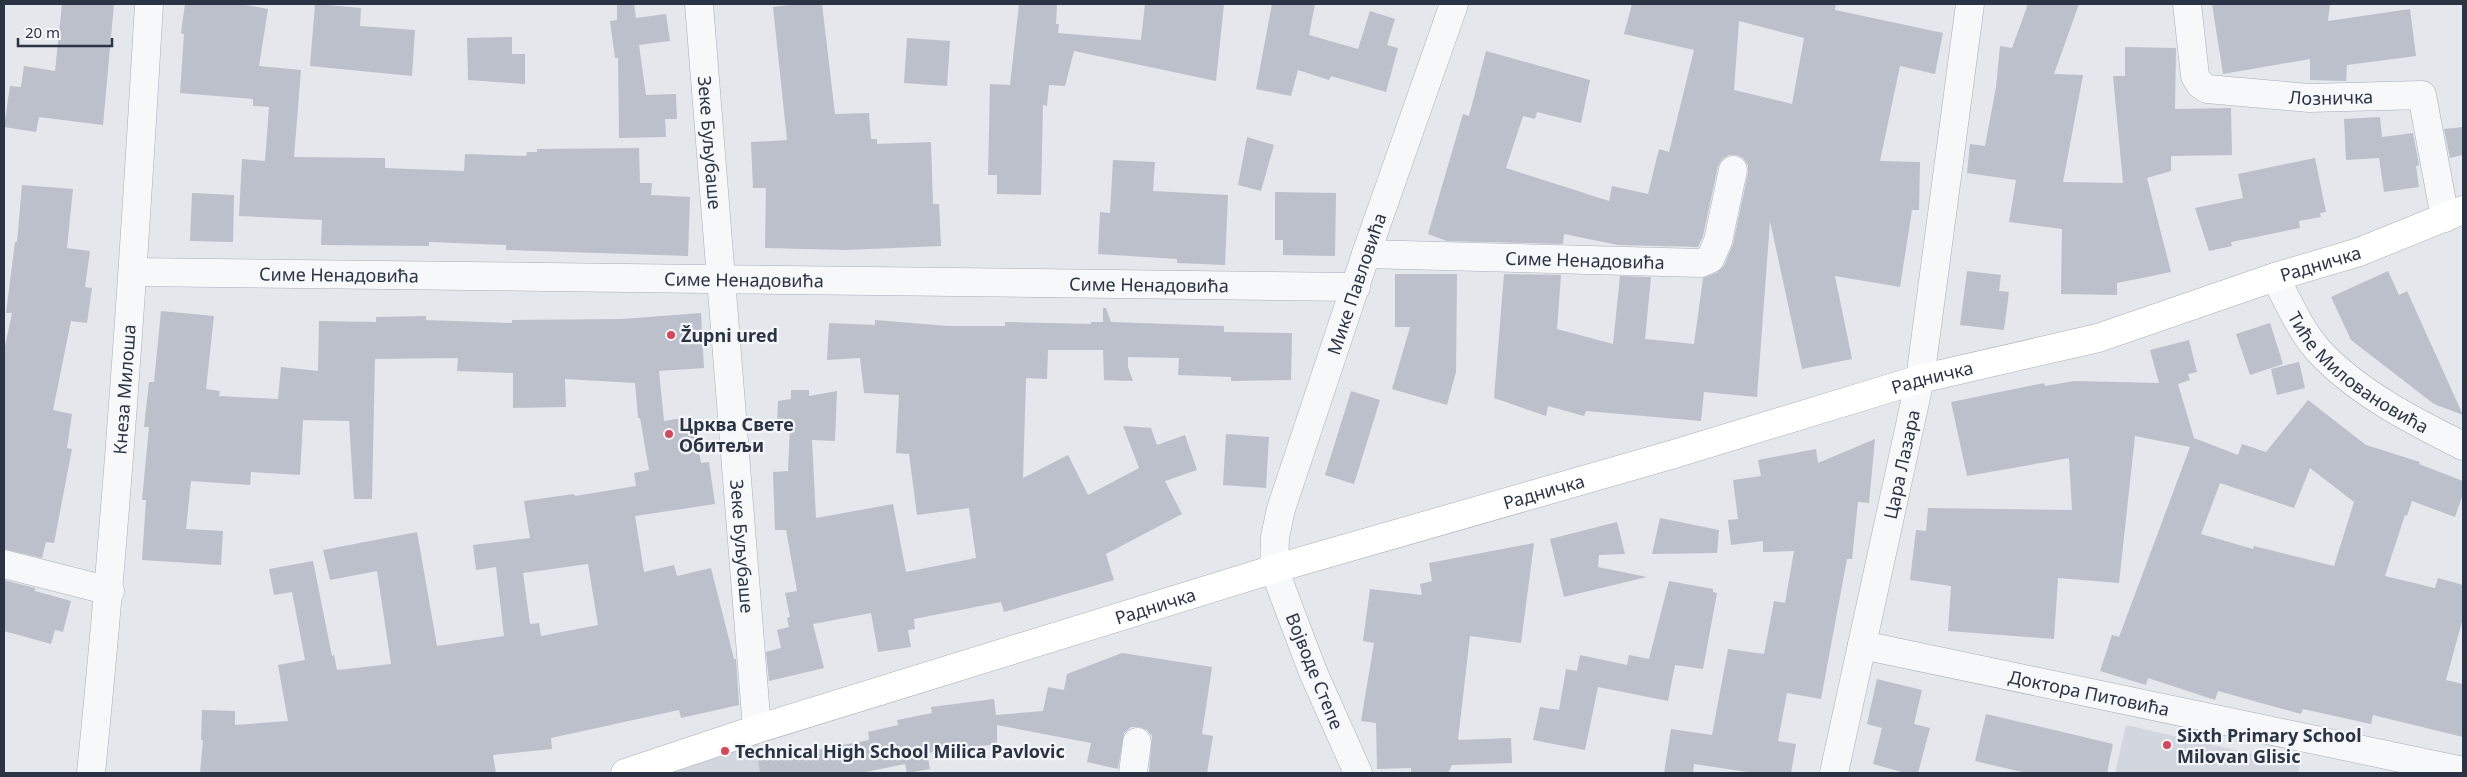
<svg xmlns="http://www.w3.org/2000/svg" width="2467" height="777" viewBox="0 0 2467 777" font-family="'Noto Sans',sans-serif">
	<rect width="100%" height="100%" fill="#e4e7ec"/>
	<path fill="#d2d6de" d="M2126,725L2300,765L2298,773H2115Z
		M757,729L763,773H623Z"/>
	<path fill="#bbc0ca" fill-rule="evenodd" d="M62,4H114L103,125L39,117L36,132L4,127L10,86L21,87L24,66L55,71Z
		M185,4H240L268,9L259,66L301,70L294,157L385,158V168L464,171L465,154L526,156L527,152H537V149L639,148L640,183H652L651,195L690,197L688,256L506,250V245L429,242V246L321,245L322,220L239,216L242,159L265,161L269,107L253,106V99L180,93L184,34L181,33Z
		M315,4L361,8L360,26L415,30L412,76L310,66Z
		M634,4L636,18L666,14L670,41L639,45L646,95L676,94L677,119H665L666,137L619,138L618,58H615L610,21L617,20V5Z
		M797,4H822L835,114L869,113L871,139H877V144L931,142L933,204H939L941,246L846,250L765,248L766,188H753L751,142L787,140L773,7Z
		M1019,4H1057L1056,24H1059L1058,33L1141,40L1145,4H1224L1216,81L1074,51L1065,86L1049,85L1047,106L1043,105L1041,195L997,194V175H988L990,84L1010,85Z
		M1272,4H1315L1309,35L1358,49L1370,11L1395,19L1387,45L1398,48L1386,92L1331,76L1329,80L1298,70L1291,96L1256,89Z
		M1632,4H1836L1835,10L1943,33L1935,74L1900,66L1880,161L1920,162L1919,210H1912L1900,287L1835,276L1852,359L1802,369L1770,221L1757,397L1704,392L1701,421L1586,411L1584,416L1548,406L1546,416L1494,398L1504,274L1561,275L1557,329L1613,344L1620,276L1651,277L1645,339L1694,344L1703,278L1716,273L1724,266L1733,244L1748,173V165L1743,158L1737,155H1729L1722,159L1718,166L1703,236L1698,247L1618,245L1564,234L1563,244L1447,241L1428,234L1463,114L1469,116L1486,51L1590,80L1581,123L1537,112L1535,119L1523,116L1506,168L1609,201L1612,186L1648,194L1659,149L1669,152L1694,50L1624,34ZM1739,21L1804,38L1792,104L1734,90Z
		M2028,4H2079L2054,74L2083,75L2063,182L2123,183L2113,76H2125V47L2176,48L2175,109L2231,108L2232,155L2171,156V171L2147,178L2171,272L2117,283V295L2061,294L2062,229L2009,222L2016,180L1967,173L1970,144L1985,146L1996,87L2000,46L2012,48Z
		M2212,4H2330L2328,21L2410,9L2416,56L2347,65L2346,81L2310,80V59L2223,74Z
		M512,37V54H525V84L468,80L467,38Z
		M907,38L950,41L947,86L904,83Z
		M2380,117L2382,137L2413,133L2419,165L2416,166L2419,187L2384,192L2379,158L2346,160L2344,119Z
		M2463,127V155L2450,158L2444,129Z
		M1247,137L1274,145L1261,191L1238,185Z
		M2315,158L2326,212L2320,213L2321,217L2299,221L2300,228L2231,242L2232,246L2209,251L2195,208L2243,198L2238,174Z
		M1113,160L1155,162L1153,191L1228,195L1225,265L1177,263V259L1098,254L1100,212L1110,213Z
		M22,185L73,189L67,248L90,251L85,287L92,288L87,323L71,321L53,410L72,414L67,448L72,449L54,543L46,542L42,558L4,549V351L12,313H6L15,242H17Z
		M1275,192L1336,193L1335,256L1283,255V240H1275Z
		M192,193L234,195L233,242L190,241Z
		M1967,271L2001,275L1999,291L2009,292L2004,330L1960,325Z
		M2388,271L2399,295L2407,291L2463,415L2434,404L2351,340L2331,297Z
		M1395,274H1457L1456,372L1447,405L1392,389L1410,327H1395Z
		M1103,308H1106L1111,322L1224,326V332L1292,333L1291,380L1231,381V377L1178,375L1179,358L1128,357V367L1133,381L1104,380L1103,350H1048L1047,379L1026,378L1023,478L1068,455L1088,495L1139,468L1123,426L1151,428L1157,445L1185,435L1197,470L1165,481L1182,514L1106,554L1114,580L1004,612L1001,602L914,619L915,629L908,630L911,647L878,652L871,613L813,624L824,668L769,681L766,652L781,648L777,630L789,627L787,618L790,617L785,593L797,591L786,530H775L773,472L788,471L790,426H777L778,401L791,399V390H809V396L837,391L835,441L812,440L816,518L893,504L906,572L976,558L969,508L917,515L909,454L896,453L899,395L864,393L860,358L827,360L829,323L875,325V320L948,326H1005V322L1091,324V322H1103Z
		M161,311L214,316L206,389L220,391L219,396L278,399L281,367L318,371L319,321L376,322V317L426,316V320L512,323V320L622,319L701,313L704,368L659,371L664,421L693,416L701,463L709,462L715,504L635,516L644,572L674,565L677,576L711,568L734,659H736L739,705L681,718L679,710L551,738L552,749L493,755L496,773H200L203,740H201L202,710L235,711V725L288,721L278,665L305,660L292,592L274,595L269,569L313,561L332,656L334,655L337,670L391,664L377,571L330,580L323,550L417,532L437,646L504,636L496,567L476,570L473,545L530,538L524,501L574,494L575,496L636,486L634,473L649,470L640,418H638L635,383L565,379L566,407L513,408V373L457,371L458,358L375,359L372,499H354L349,421L303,420L300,475L251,472L250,485L191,481L186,529L223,531L221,565L142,560L146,500H142L149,427H144L149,382H154ZM588,564L598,625L541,636L539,623L530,624L523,573Z
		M2270,323L2283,364L2250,375L2236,334Z
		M2189,340L2197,372L2188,374L2190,380L2178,384L2194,438L2238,455L2242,444L2266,452L2308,400L2366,445L2420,462L2419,464L2463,481V494L2455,517L2412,501L2407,516L2405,515L2385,576L2435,588L2438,578L2463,585V618L2446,680L2463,684V737L2373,715L2371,724L2303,709L2301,714L2218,691L2215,700L2148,678L2146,685L2100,671L2112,635L2119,637L2190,447L2135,436L2119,583L2058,578L2054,639L1948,631L1951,586L1910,580L1916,530L1926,531L1928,508L2072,510L2069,458L1967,476L1951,402L2044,383L2045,386L2074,381L2159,383L2150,350ZM2310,468L2354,502L2334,566L2254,546L2253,549L2201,534L2220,483L2294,508Z
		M2299,362L2305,388L2277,395L2271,369Z
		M1351,391L1380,400L1354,484L1325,475Z
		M1226,434L1269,437L1266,488L1223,485Z
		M1875,439L1869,503L1858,502L1852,559H1847L1821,699L1787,693L1778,741L1796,744L1791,773H1754L1694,764L1693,773H1664L1671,729L1712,735L1728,649L1764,654L1774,601L1785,603L1794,551L1763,552V541L1731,545L1728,520L1738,519L1733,480L1761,476L1758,460L1816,449L1818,463Z
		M1660,518L1719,530L1717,553L1652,554Z
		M1617,522L1625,554L1599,555L1598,567L1647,577L1564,597L1550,539Z
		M1534,543L1521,643L1470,636L1458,740L1511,738L1512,763L1452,765L1448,773H1411V768L1377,769L1376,723L1361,721L1374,643L1363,641L1370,589L1422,595L1420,584L1432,581L1429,563Z
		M4,580L35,588V591L71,601L63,632L55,630L51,644L4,631Z
		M1669,581L1713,589V592L1717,593L1703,669L1675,665L1668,701L1598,687L1585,750L1533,740L1540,707L1559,710L1566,669L1577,671L1580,655L1627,665L1629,655L1649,659Z
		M1122,653L1212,667L1202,734L1213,736L1207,773H1149L1152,736L1147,730L1139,727H1131L1124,733L1118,769L1087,762L1091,743L997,725V744L927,753L930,769L907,773L905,764L861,773H760L758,761L869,740L868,732L898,725L897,720L932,713L931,707L994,699L996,715L1043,711L1048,687L1064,690L1067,674Z
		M1877,679L1922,690L1914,724L1930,728L1918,773H1905L1873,764L1882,728L1867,724Z
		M1986,714L2113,744L2107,773H2026L1975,761Z"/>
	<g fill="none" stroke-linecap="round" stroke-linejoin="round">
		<defs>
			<g id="street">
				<path id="s1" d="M699,4L757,729"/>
				<path id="s2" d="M2187,4L2195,76L2200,84L2207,89L2309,98L2422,95L2445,218"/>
				<path id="s3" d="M1366,254L1701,263L1710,259L1718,241L1733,170"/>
				<path id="s4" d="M133,272L1356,287"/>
				<path id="s5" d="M2275,277C2288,301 2300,330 2318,350C2356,392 2413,421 2463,446"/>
				<path d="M4,564L110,591"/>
				<path id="s6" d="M1862,645L2463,771"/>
				<path id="s7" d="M91,773C117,517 134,261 149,4"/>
				<path d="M1133,773L1137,742"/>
				<path id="s8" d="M1358,773L1313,672L1274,569L1275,537L1281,509L1366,254L1454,4"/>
				<path id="s9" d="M1834,773L1920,379L1970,4"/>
			</g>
			<g id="secondary">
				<path id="s10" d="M625,773L757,729L1274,569L1674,454L1920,379L2098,338L2275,277L2359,252L2463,210"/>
			</g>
		</defs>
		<use href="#street" stroke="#a9aeb7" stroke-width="29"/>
		<use href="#secondary" stroke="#a9aeb7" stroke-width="29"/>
		<use href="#street" stroke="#f7f8fa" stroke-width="28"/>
		<use href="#secondary" stroke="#fff" stroke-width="28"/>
	</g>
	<g fill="#d1495b" stroke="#f4f6f9" stroke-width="2">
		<circle cx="671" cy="335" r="5"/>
		<circle cx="669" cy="434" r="5"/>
		<circle cx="2167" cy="745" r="5"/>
		<circle cx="725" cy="751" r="5"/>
	</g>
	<g text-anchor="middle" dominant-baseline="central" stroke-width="4.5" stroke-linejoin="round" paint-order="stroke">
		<g font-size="18" fill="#2b3445" stroke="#f4f6f9">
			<text stroke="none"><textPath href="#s2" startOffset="215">Лозничка</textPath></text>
			<text stroke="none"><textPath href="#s1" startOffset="139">Зеке Буљубаше</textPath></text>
			<text stroke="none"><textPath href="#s3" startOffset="219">Симе Ненадовића</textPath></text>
			<text stroke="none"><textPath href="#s10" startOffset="1771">Радничка</textPath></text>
			<text stroke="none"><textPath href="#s4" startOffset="206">Симе Ненадовића</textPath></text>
			<text stroke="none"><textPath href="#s4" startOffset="611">Симе Ненадовића</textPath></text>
			<text stroke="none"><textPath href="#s8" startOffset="519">Мике Павловића</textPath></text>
			<text stroke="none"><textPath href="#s4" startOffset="1016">Симе Ненадовића</textPath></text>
			<text stroke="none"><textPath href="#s5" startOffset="130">Тиће Миловановића</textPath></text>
			<text stroke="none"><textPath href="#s10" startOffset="1366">Радничка</textPath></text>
			<text stroke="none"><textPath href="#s7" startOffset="385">Кнеза Милоша</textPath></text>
			<text stroke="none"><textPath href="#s9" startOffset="316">Цара Лазара</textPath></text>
			<text stroke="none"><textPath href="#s10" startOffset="961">Радничка</textPath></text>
			<text stroke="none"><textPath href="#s1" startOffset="544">Зеке Буљубаше</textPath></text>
			<text stroke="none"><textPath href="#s10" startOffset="556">Радничка</textPath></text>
			<text transform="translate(1315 671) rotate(68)">Војводе Степе</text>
			<text stroke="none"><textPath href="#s6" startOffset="232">Доктора Питовића</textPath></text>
		</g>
		<g font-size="18" font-weight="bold" fill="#2b3445" stroke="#f4f6f9" text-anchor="start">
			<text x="681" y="335">Župni ured</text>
			<text x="679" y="424">Црква Свете<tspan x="679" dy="21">Обитељи</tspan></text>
			<text x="2177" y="735">Sixth Primary School<tspan x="2177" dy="21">Milovan Glisic</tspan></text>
			<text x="735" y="751">Technical High School Milica Pavlovic</text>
		</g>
	</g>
	<rect width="2467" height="777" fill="none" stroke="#2b3445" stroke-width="10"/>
	<path d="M18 38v8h94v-8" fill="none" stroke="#2b3445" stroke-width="2.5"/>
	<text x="25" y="38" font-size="15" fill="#2b3445" stroke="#f4f6f9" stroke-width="4" paint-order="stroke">20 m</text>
</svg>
